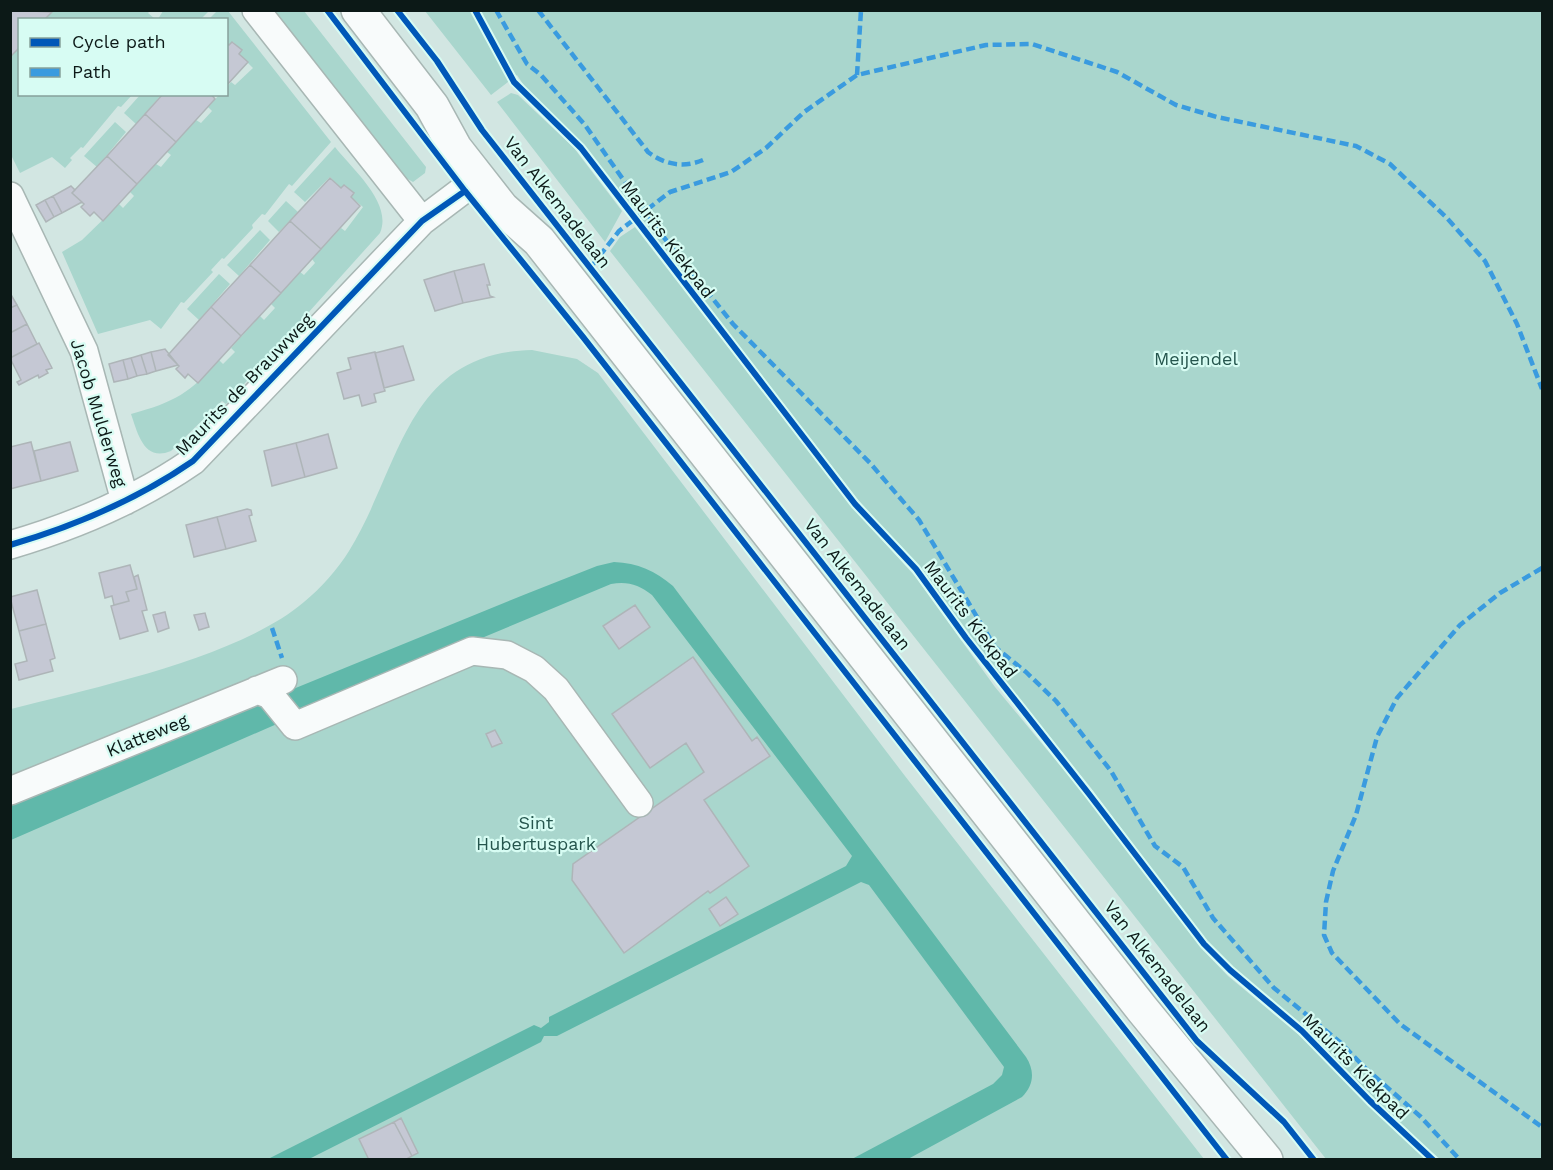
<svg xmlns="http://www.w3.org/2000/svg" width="1553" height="1170" viewBox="0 0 1553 1170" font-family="'Work Sans',sans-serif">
	<rect width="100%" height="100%" fill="#d2e6e2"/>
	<path fill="#a9d6cd" d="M53,10L150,11L148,13L155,19L45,20Z
		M163,11H209L201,19H158Z
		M217,11H228L331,142L292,186L289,184L265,215L262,214L252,225L253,228L224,259L222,258L211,270L213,272L184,303L181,302L161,329L150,320L98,334L62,252L82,240L119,204L123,208L134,196L130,192L156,164L161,167L171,155L167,152L196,120L201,123L212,111L208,107L219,95L226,94L227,87L231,82L235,85L253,68L239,54L241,50L233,42L229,45L227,42L226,20L209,19Z
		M274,11H304L426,167L425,173L413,182L406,178Z
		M425,11H1542V1159H1440L1403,1128L1298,1021L1227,963L1203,937L1091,788L969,636L926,576L859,501L588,151L529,93L517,75L491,95Z
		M19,47L20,94L132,95L121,107L118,106L83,148L81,147L70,158L72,160L65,168L52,157L20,173L11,155L10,57Z
		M511,93L518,95L574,148L622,211L605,242L497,102Z
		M140,95H161L136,124L124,113Z
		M115,122L126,132L97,167L84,156Z
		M335,147C352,169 393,203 380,233L226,404L222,401L171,451C144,462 138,434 131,414C175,402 190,393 219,360L223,364L235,352L231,348L260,316L264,320L275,308L271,304L300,272L304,275L315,263L312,259L341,228L345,231L363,207L351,197L354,193L345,185L341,188L330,177L305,202L294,192Z
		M286,201L298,212L279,232L268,221Z
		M635,227L851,506L914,575L995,687L1087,798L1202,949L1228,976L1299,1035L1425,1159H1326L610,251L620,237Z
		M260,230L270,240L239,276L227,265Z
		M219,274L230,284L199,320L187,309Z
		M532,350L577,359L598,373L905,776L1204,1159L11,1160V709C95,687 238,658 304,602C321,588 338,569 349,551C402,465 406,353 532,350Z"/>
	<path fill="#60b8aa" d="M614,562C638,563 655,571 673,586L1026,1057C1035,1071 1034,1085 1022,1097L908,1159H852L993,1084L1002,1075L1004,1067L869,885L861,882L557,1036H544L541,1042L309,1159H268L534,1025L541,1028L549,1022V1017L846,866L852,856L652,595C639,585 628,581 611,584L302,713L11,840V804L526,594L597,566Z"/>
	<path fill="#c5c8d4" stroke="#aeb5b8" stroke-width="1.5" d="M10,10L52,12L44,20H20V47L10,57Z
		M232,42L242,50L239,54L248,62L226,86V43L229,45Z
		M163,94H211L215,99L176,142L145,114Z
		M145,114L176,142L137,184L107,156Z
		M107,156L137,184L103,221L94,212L90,216L81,207L84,204L72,193Z
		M330,178L341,188L344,185L354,193L351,197L360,206L321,249L290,221Z
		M71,186L75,190L72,193L82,202L62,213L53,196Z
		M53,196L62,213L54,217L45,200Z
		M45,200L54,217L46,222L36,205Z
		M290,221L321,249L281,293L250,265Z
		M484,264L490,285H487L490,296L493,297L463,303L454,271Z
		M250,265L281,293L241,336L211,307Z
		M454,271L463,303L435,311L424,280Z
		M10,293L17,305L10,308Z
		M17,305L27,324L10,333V308Z
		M211,307L241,336L198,383L188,374L185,378L176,369L179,366L168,355Z
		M27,324L37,344L10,358V333Z
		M39,343L52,368L46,370L48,373L39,378L38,375L19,385L17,382L21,380L10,358Z
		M403,346L414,380L384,388L375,353Z
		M165,349L178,365L156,371L151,352Z
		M151,352L156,371L147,374L141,355Z
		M375,352L385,391L374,394L376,402L362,406L359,395L344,399L337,373L351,369L348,358Z
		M141,355L147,374L137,376L131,358Z
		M131,358L137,376L128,379L123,360Z
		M123,360L128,379L114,382L109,364Z
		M328,434L337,468L305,477L296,443Z
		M31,442L41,481L10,489V447Z
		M70,442L78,471L41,481L34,451Z
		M296,443L305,477L272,486L264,451Z
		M247,509L251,510L252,515L249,516L256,541L226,549L217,517Z
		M217,517L226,549L194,557L186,525Z
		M130,565L137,589L126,592L129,601L114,605L112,596L105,598L99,573Z
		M138,575L147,610L142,611L148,631L120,639L111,606L129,601L126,592L137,589L134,577Z
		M37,590L46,624L19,631L10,597Z
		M635,605L650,627L619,649L603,626Z
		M165,612L169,628L158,632L153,615Z
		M205,613L209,627L199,630L194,615Z
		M46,624L55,658L50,660L53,671L19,680L15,664L27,661L19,631Z
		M693,657L752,741L757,737L770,756L704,800L749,866L710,893L708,891L624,953L572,880L573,864L704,772L686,743L650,768L612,714Z
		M495,730L502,743L492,747L486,734Z
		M726,897L738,914L720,926L709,909Z
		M401,1118L418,1153L412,1156L394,1122Z
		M394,1122L412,1156L405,1160H369L359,1139Z"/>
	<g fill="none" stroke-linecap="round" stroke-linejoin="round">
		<defs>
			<path id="minor" d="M256,10L422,221
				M10,196L84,351L125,501
				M10,545C75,526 138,499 193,461L422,221L479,178
				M257,690L270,695L295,726L472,651L507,655L534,669L556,689L639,803
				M10,791L283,680"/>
			<path id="major" d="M358,10L432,106L455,148L502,208L539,241L1142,1009L1266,1160"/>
		</defs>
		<use href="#minor" stroke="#a8b7b4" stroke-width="30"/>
		<use href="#major" stroke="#a8b7b4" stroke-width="36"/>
		<use href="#minor" stroke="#f8fbfb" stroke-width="27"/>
		<use href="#major" stroke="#f8fbfb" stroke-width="33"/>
		<path stroke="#3a9bdf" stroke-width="4.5" stroke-dasharray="9 4.5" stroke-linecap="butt" d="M496,10L527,64L541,75L585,125L662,235L733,324L870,463L919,520L995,647L1026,672L1056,701L1111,771L1155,846L1183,867L1213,918L1274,988L1341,1043L1364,1067L1421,1117L1460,1160
			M538,10L648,152C665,165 684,168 703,160
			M857,75L861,10
			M591,267L619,231L670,192L731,172L766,148L804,112L857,75L986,45L1032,44L1117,72L1176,105L1217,117L1356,146L1390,164L1446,217L1485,261L1517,324L1542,389
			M1542,568L1500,593L1460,625L1397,698L1377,737L1356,815L1333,871L1326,902L1324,935L1332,953L1400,1024L1542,1127
			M272,628L282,658"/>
		<defs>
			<path id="cycleway" d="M327,10L465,191L583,337L1227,1160
				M397,10L437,61L482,130L1197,1041L1284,1122L1314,1160
				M475,10L514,82L581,148L855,504L916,569L966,638L1089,794L1204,944L1230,970L1302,1031L1370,1101L1433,1160
				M10,545C75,526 138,499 193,461L422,221L465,191"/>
		</defs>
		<use href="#cycleway" stroke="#d7fcf3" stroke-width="10"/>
		<use href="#cycleway" stroke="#0057b8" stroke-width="6"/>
	</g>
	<g text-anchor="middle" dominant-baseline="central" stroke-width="4.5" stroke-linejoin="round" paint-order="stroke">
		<g font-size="18" fill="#0c1917" stroke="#d7fcf3">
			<text transform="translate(558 202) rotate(52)">Van Alkemadelaan</text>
			<text transform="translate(668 239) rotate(53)">Maurits Kiekpad</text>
			<text transform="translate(244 384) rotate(-46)">Maurits de Brauwweg</text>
			<text transform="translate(99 413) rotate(73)">Jacob Mulderweg</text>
			<text transform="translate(858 584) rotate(52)">Van Alkemadelaan</text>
			<text transform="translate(971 619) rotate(53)">Maurits Kiekpad</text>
			<text transform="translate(147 735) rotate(-22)">Klatteweg</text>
			<text transform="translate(1158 966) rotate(52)">Van Alkemadelaan</text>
			<text transform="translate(1356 1066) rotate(45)">Maurits Kiekpad</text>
		</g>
		<g font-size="18" fill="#25554d" stroke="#d7fcf3">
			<text x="1196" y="358">Meijendel</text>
			<text x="536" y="822">Sint<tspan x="536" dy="21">Hubertuspark</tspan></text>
		</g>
	</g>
	<rect width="1553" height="1170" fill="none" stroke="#0c1917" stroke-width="24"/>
	<rect x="18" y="18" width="210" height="78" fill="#d7fcf3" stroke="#86a19b" stroke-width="1.5"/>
	<rect x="30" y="38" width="30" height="9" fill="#0057b8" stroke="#86a19b" stroke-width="1.5"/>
	<text x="72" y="48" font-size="18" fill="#0c1917">Cycle path</text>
	<rect x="30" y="68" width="30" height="9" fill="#3a9bdf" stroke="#86a19b" stroke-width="1.5"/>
	<text x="72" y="78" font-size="18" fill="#0c1917">Path</text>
</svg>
